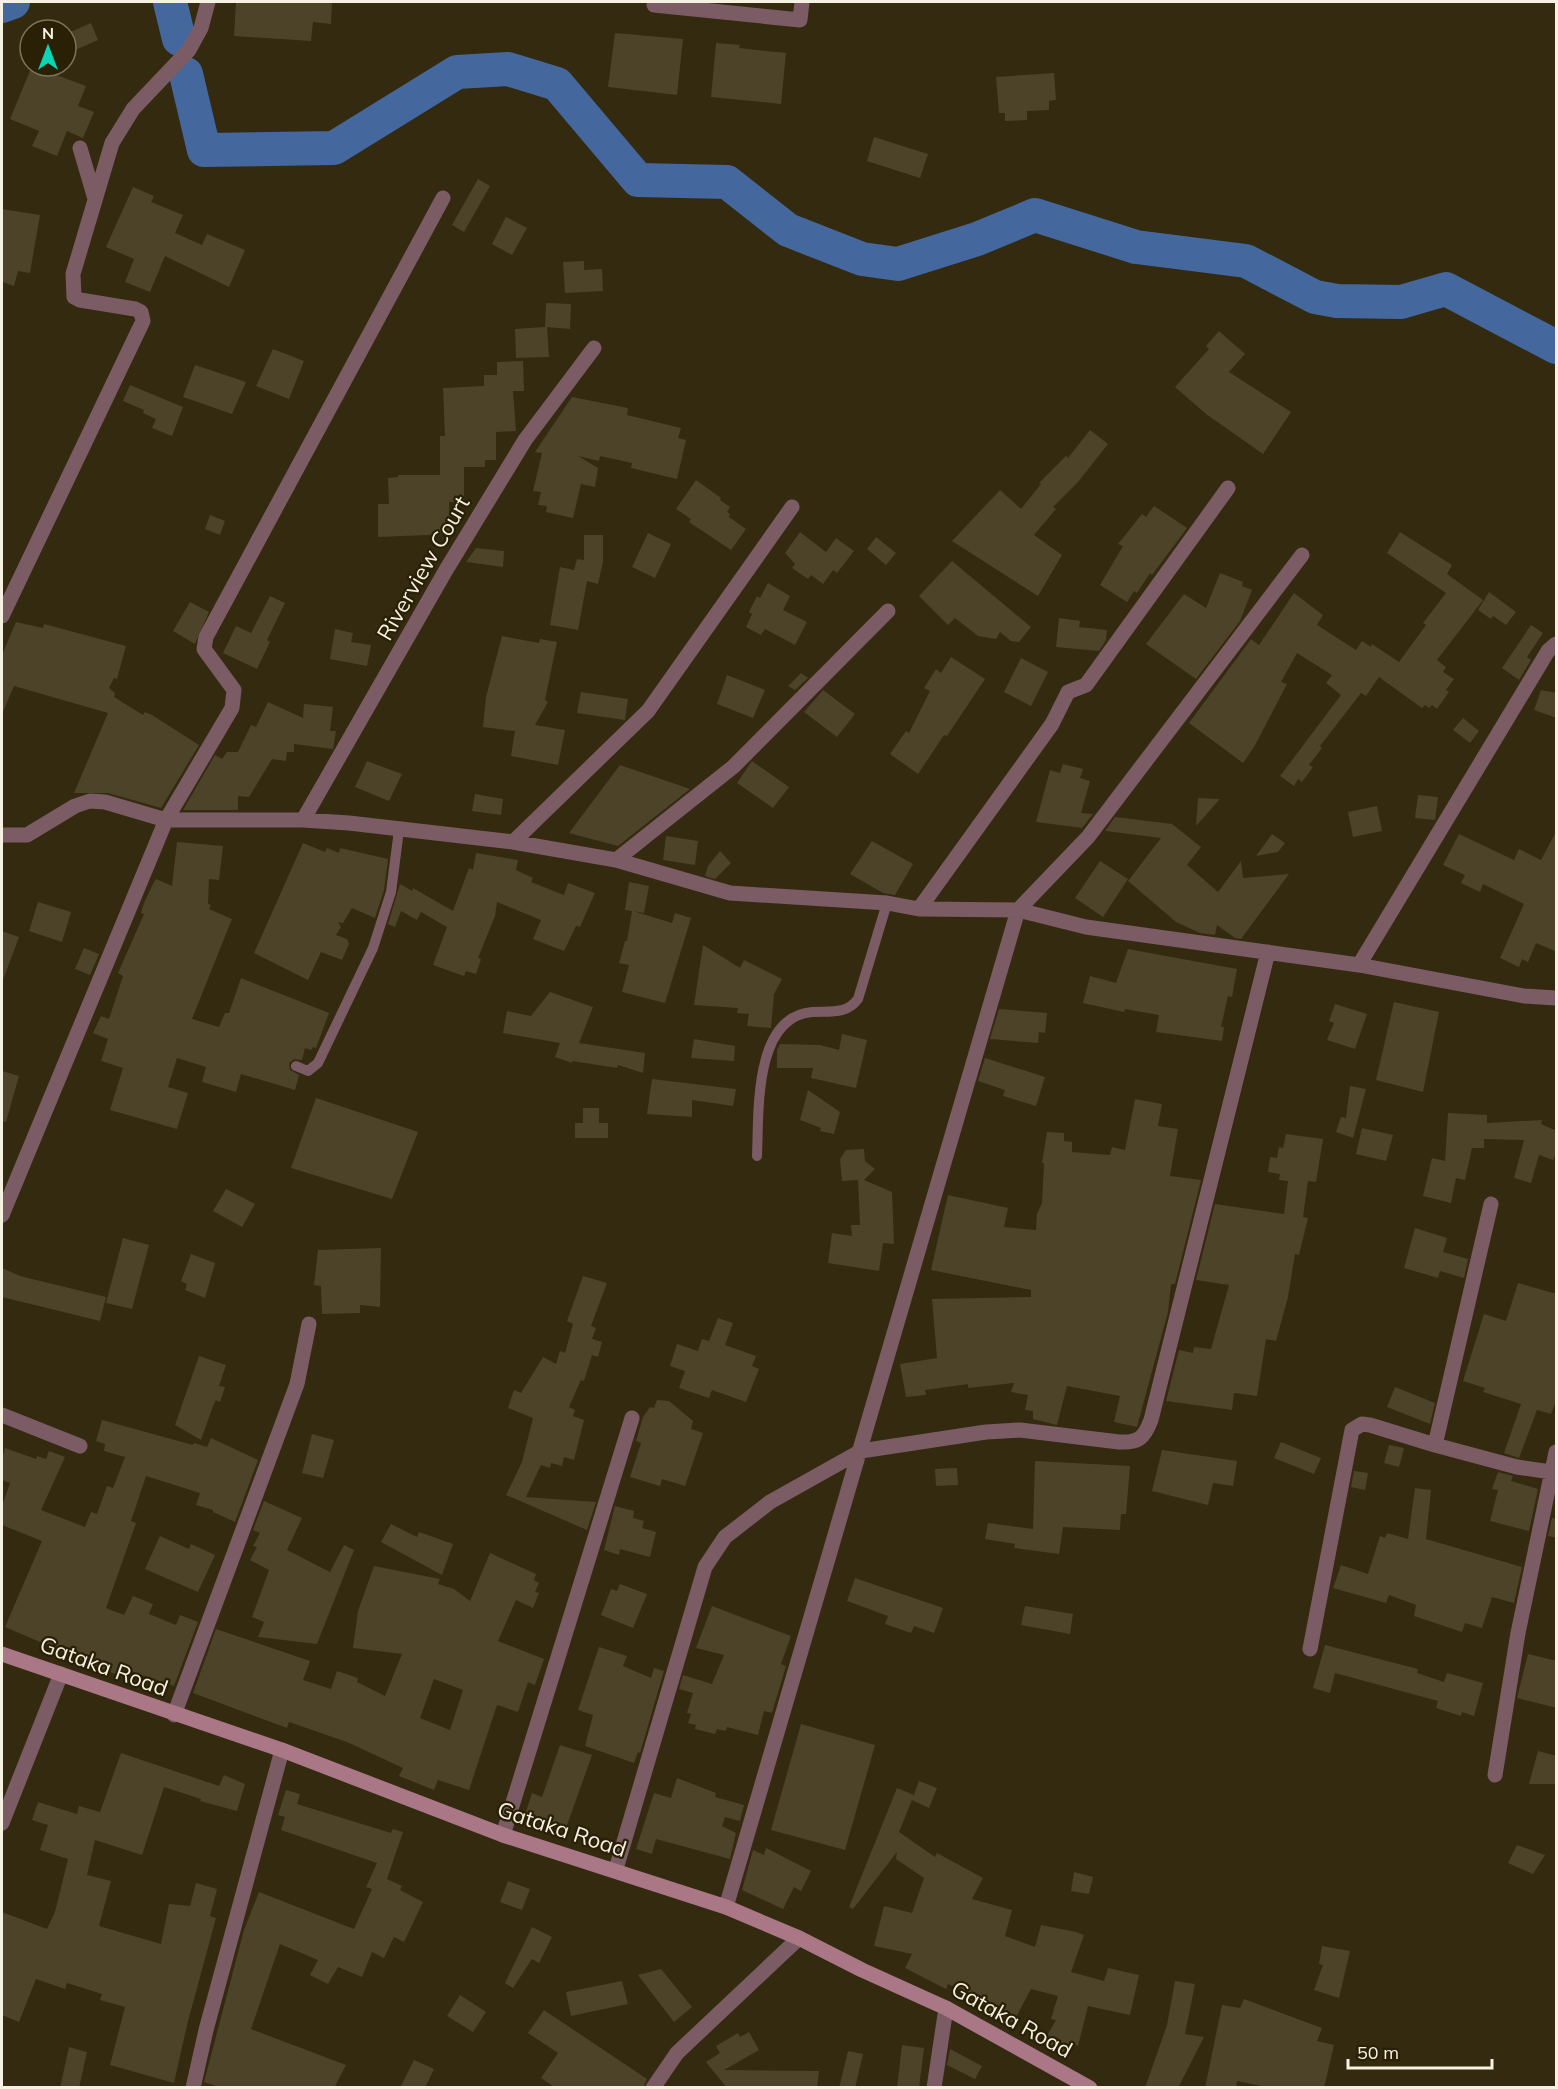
<svg xmlns="http://www.w3.org/2000/svg" width="1558" height="2089" viewBox="0 0 1558 2089" font-family="Mulish,sans-serif">
	<rect width="100%" height="100%" fill="#332a10"/>
	<g fill="none" stroke-linecap="round" stroke-linejoin="round">
		<path stroke="#44689e" stroke-width="34" d="M170,2L179,39
			M2,6L13,2
			M186,74L204,150L334,148L457,72L508,69L557,84L638,180L727,182L788,230L862,259L898,264L977,239L1035,215L1136,247L1246,261L1315,297L1337,301L1401,302L1446,289L1556,347"/>
	</g>
	<path fill="#4d4329" fill-rule="evenodd" d="M236,2H332L331,24L313,22L311,41L234,36Z
		M91,23L98,40L73,51L66,34Z
		M615,33L683,39L677,95L608,87Z
		M716,43L740,45L739,48L786,53L781,104L711,97Z
		M32,66L86,86L78,106L94,112L83,138L67,131L57,156L32,146L39,131L10,119Z
		M1054,73L1056,100L1049,101V110L1027,111V120L1005,121V113H999L996,77Z
		M874,137L928,154L920,178L867,161Z
		M478,179L490,186L464,232L452,225Z
		M133,187L154,196L151,202L183,215L175,233L202,245L207,234L245,250L229,287L165,256L150,292L125,282L134,259L106,247Z
		M2,209L40,215L30,273L18,271L14,286L2,282Z
		M506,217L527,228L512,255L492,244Z
		M584,261V270L602,269L603,291L565,293L563,262Z
		M546,303L571,304L570,329L547,327L549,357L516,358L515,329L545,327Z
		M1219,331L1245,354L1229,372L1291,412L1263,454L1206,414L1175,387L1209,349L1206,346Z
		M273,349L304,361L289,399L256,386Z
		M523,361L524,391H513L516,431L496,432V460H485V467H464V502H449L450,534L378,537V504H389L388,478L398,477V475H440V436H445L443,388L484,386V375H497V362Z
		M195,365L246,382L232,414L183,397Z
		M130,385L183,407L172,436L152,428L156,419L143,413L144,410L123,401Z
		M572,397L628,408L627,415L681,428L678,438L686,440L677,479L631,468L632,463L600,456L599,461L578,456L598,468L595,487L581,484L573,518L546,512L547,506L538,505L541,492L533,491L542,453L535,452Z
		M1090,430L1108,444L1078,482L1053,507L1056,509L1034,535L1062,555L1038,596L952,541L1000,490L1021,509L1041,484L1039,483L1066,456L1068,458Z
		M696,480L721,498L720,500L730,507L727,512L730,514L729,517L746,529L731,550L689,522L691,519L676,509Z
		M1154,506L1187,528L1152,575L1150,573L1137,593L1134,591L1127,602L1100,585L1123,546L1118,544L1142,514L1146,517Z
		M210,515L225,521L220,535L205,529Z
		M800,532L826,552L836,538L854,551L837,573L833,570L823,584L811,575L808,579L792,568L795,564L785,553Z
		M1400,532L1452,565L1447,574L1483,600L1437,660L1446,667L1443,672L1454,679L1446,690L1449,692L1437,709L1432,705L1429,708L1425,705L1422,708L1379,677L1366,696L1361,693L1320,746L1322,748L1309,765L1313,767L1302,782L1298,779L1294,786L1280,776L1341,695L1326,683L1332,675L1297,653L1281,682L1287,684L1254,747L1243,763L1189,723L1251,639L1259,645L1294,593L1323,615L1317,625L1356,650L1362,641L1371,647L1372,644L1399,662L1426,625L1423,623L1446,593L1387,553Z
		M648,533L671,544L655,578L632,567Z
		M584,535H603V562L598,584L587,581L578,630L550,625L560,567L574,570L577,559L584,560Z
		M876,537L896,553L886,565L867,549Z
		M476,548L504,551L503,567L466,562Z
		M952,561L1031,627L1019,642L1011,641L1000,632L996,639L978,636L955,618L948,625L919,596Z
		M1220,573L1243,582L1242,586L1252,590L1240,621L1196,679L1146,644L1184,594L1206,608Z
		M768,583L790,596L783,610L807,622L795,645L765,629L761,635L746,627L752,614L749,612L757,596L760,598Z
		M1489,592L1516,612L1506,625L1493,616L1491,619L1478,610Z
		M270,596L285,603L267,640L270,642L257,669L223,653L236,626L251,633Z
		M190,602L209,612L195,644L173,631Z
		M1059,618L1080,621L1079,627L1107,630L1106,640L1099,651L1056,647Z
		M16,622L43,628L44,624L126,646L117,679L114,678L109,688L115,693L114,697L143,715L145,712L152,715L199,745L161,808L108,793H74L108,713L14,686L2,714V655Z
		M1531,625L1543,633L1527,657L1531,660L1519,680L1502,668Z
		M335,629L353,633L351,642L371,645L367,666L330,659Z
		M502,636L539,643L540,639L557,642L545,700L548,702L535,725L565,730L558,765L511,756L515,731L483,727L486,697Z
		M951,657L985,679L947,736L944,735L918,774L890,754L906,731L909,733L930,691L924,688L936,669L941,673Z
		M1021,658L1048,672L1031,706L1004,692Z
		M801,673L808,678L795,690L788,686Z
		M727,675L765,690L753,718L717,704Z
		M823,690L855,714L837,737L804,712Z
		M1541,690L1557,693V718L1534,710Z
		M581,692L628,699L625,720L577,713Z
		M268,702L303,718L304,704L333,707L330,731H336L333,749L294,744V752H287L286,761L272,759L249,797L238,796V810H183L215,755L222,759L227,752H238L251,725L256,727Z
		M1463,718L1479,731L1470,743L1453,730Z
		M367,761L402,774L389,801L355,787Z
		M752,761L789,787L773,808L737,783Z
		M1063,764L1083,769L1080,778L1090,781L1081,813L1093,814L1082,828L1036,822L1050,770L1060,773Z
		M620,765L690,789L618,846L569,833Z
		M475,794L503,799L501,815L472,811Z
		M1418,795L1438,797L1435,820L1415,818Z
		M1198,798L1220,799L1196,826Z
		M1377,806L1382,831L1353,837L1348,812Z
		M1115,817L1172,824L1201,847L1187,865L1218,892L1241,861L1243,878L1289,874L1241,939L1235,938L1217,925L1215,935L1200,933L1176,922L1128,881L1161,838L1105,831Z
		M1557,830V952L1536,943L1528,962L1522,959L1519,967L1500,958L1524,904L1483,884L1480,892L1461,883L1465,875L1443,865L1459,834L1514,860L1519,849L1541,860Z
		M1272,834L1285,843L1278,852L1256,856Z
		M666,836L698,841L695,865L663,860Z
		M872,841L913,864L895,895L883,893L850,874Z
		M177,842L223,846L219,880L209,879L208,904L211,905L209,909L232,919L192,1019L219,1027L225,1013H229L241,978L329,1013L316,1048L313,1047L311,1050L305,1048L302,1060L294,1059L289,1063L290,1070L299,1075L295,1090L241,1074L236,1092L202,1082L206,1067L177,1058L168,1087L188,1093L177,1129L110,1110L123,1068L101,1061L108,1039L93,1033L101,1016L109,1019L123,976L118,973L144,914L141,913L144,903L153,884L156,879L172,886Z
		M303,843L325,852L327,848L339,853L340,848L388,859L384,890L375,918L352,908L343,923L338,922L341,927L336,935L347,939L349,944L342,960L321,952L308,980L254,953Z
		M720,851L731,863L715,879L705,876L708,866Z
		M476,853L518,860L516,870L533,878L531,882L564,895L568,883L595,893L580,927L576,926L564,951L533,939L541,920L497,902L495,916L478,958L481,959L476,974L466,971L464,976L433,965L447,927L421,912L417,920L401,911L395,927L388,924L400,884L412,891L413,888L453,911L469,868L473,870Z
		M1100,861L1128,879L1103,917L1075,898Z
		M629,882L649,886L644,913L633,911L672,923L675,913L691,918L665,1003L622,992L629,965L619,963L625,941H627L632,911L625,910Z
		M38,902L71,912L62,942L29,931Z
		M2,931L19,937L3,980L2,979Z
		M703,945L740,968L744,960L782,979L774,994L771,1028L747,1026L749,1014L737,1013L738,1008L694,1005Z
		M84,948L99,954L90,975L75,969Z
		M1128,949L1237,969L1232,997L1228,996L1221,1027H1224L1222,1041L1156,1032L1159,1015L1125,1009L1124,1012L1083,1003L1090,976L1116,983Z
		M550,992L593,1007L579,1043L645,1053L643,1073L618,1065L617,1068L572,1061V1063L555,1057L560,1043L503,1033L507,1011L531,1016Z
		M1394,1002L1439,1012L1423,1092L1376,1080Z
		M1335,1004L1367,1014L1355,1049L1327,1040L1334,1023L1329,1021Z
		M999,1009L1047,1013L1045,1033L1039,1032L1038,1043L990,1039Z
		M842,1034L867,1040L856,1088L811,1078L813,1068H777V1050L780,1044L820,1045L839,1050Z
		M694,1039L735,1046L734,1061L691,1058Z
		M985,1058L1045,1077L1036,1106L1003,1096L1005,1090L978,1081Z
		M2,1071L19,1076L6,1122L2,1121Z
		M652,1079L736,1089L733,1106L692,1100V1117L647,1114Z
		M1350,1086L1366,1089L1353,1138L1336,1132L1341,1117L1346,1118Z
		M808,1090L840,1112L834,1134L820,1131L821,1128L800,1120Z
		M316,1098L418,1132L392,1199L291,1168Z
		M1135,1099L1162,1104L1158,1126L1178,1129L1170,1176L1201,1180L1175,1284H1171L1168,1312L1137,1427L1114,1422L1120,1396L1067,1386L1057,1425L1033,1419V1411L1025,1410L1028,1395L1011,1392L1014,1383L968,1388V1384L925,1390L926,1395L906,1397L900,1364L937,1358L932,1299L1031,1297V1290L931,1270L948,1195L1008,1208L1004,1227L1036,1230L1037,1214L1042,1203L1044,1163H1042L1047,1132L1064,1133V1141L1072,1142V1152L1110,1155L1112,1147L1125,1150Z
		M583,1108H599V1123H608V1138H575V1123H583Z
		M1448,1113L1487,1115V1123L1542,1120L1541,1124L1557,1131V1152L1553,1160L1539,1155L1531,1183L1514,1178L1524,1140L1484,1139V1148H1472L1465,1180L1456,1178L1451,1203L1423,1196L1432,1158L1445,1161Z
		M1362,1128L1393,1135L1386,1161L1356,1154Z
		M1286,1134L1323,1139L1316,1182L1308,1181L1303,1217L1308,1218L1299,1255L1295,1254L1288,1297L1276,1341L1266,1339L1257,1396L1234,1393L1232,1410L1166,1401L1179,1350L1193,1353L1194,1347L1211,1349L1229,1285L1196,1280L1215,1204L1284,1214L1288,1181L1279,1180L1280,1174L1268,1172L1270,1157L1277,1158L1279,1147L1283,1148Z
		M864,1149L865,1161L875,1169L864,1180L892,1192L894,1244L883,1243L879,1271L828,1263L832,1233L852,1236L851,1225H860L858,1180L842,1181L840,1159L846,1150Z
		M226,1189L255,1204L242,1227L213,1211Z
		M1415,1228L1447,1238L1443,1252L1468,1259L1464,1278L1440,1271L1438,1278L1404,1268Z
		M123,1238L149,1245L132,1309L106,1303Z
		M381,1248L380,1307L360,1305V1313L322,1314L321,1286L314,1285L318,1250Z
		M191,1254L215,1263L205,1298L185,1290L187,1284L181,1281Z
		M2,1268L20,1276L106,1297L100,1321L2,1297Z
		M583,1276L607,1283L591,1326L596,1328L592,1339L602,1342L598,1357L592,1355L584,1381L581,1380L569,1407L575,1410L573,1416L584,1420L574,1460L564,1457L562,1466L551,1463L550,1468L541,1465L526,1497L596,1502L587,1530L506,1495L522,1462L533,1418L508,1408L514,1390L521,1393L543,1357L556,1364L560,1351L565,1353L573,1324L567,1321Z
		M1518,1283L1557,1294V1398L1551,1414L1537,1410L1519,1458L1504,1453L1521,1404L1483,1392L1485,1388L1463,1381L1484,1314L1506,1321Z
		M718,1318L733,1323L725,1345L756,1356L752,1366L759,1369L746,1402L712,1390L709,1398L679,1388L685,1371L670,1366L677,1344L698,1351L702,1339L709,1341Z
		M199,1356L226,1365L219,1386L225,1387L220,1402L216,1400L213,1406L201,1440L175,1425Z
		M1395,1387L1435,1403L1430,1424L1387,1407Z
		M657,1400L669,1401L693,1421L691,1429L703,1433L685,1486L662,1479L660,1486L630,1477L641,1443L636,1441L643,1417L650,1407L654,1408Z
		M102,1420L193,1445L194,1443L207,1447L211,1438L258,1460L235,1522L213,1512V1510L196,1505L200,1493L146,1476L131,1521L136,1523L106,1608L124,1615L133,1596L153,1604L149,1614L176,1625L180,1615L198,1622L174,1686L125,1669L122,1677L5,1627L42,1541L2,1525V1506L10,1483L2,1480V1458L5,1448L36,1459L37,1456L46,1459L49,1451L65,1457L41,1510L85,1527L91,1512L97,1514L107,1486L113,1488L125,1457L104,1451L105,1444L96,1441Z
		M312,1434L334,1440L323,1478L302,1473Z
		M1281,1442L1321,1458L1314,1474L1274,1458Z
		M1389,1445L1404,1448L1399,1467L1384,1463Z
		M1162,1450L1237,1461L1233,1486L1213,1483L1208,1505L1152,1491Z
		M1035,1461L1130,1466L1126,1514H1121L1120,1530L1063,1527L1059,1554L1014,1548L1015,1544L985,1539L988,1523L1033,1529Z
		M957,1468L958,1485L936,1486L935,1469Z
		M1354,1471L1368,1473L1365,1490L1351,1487Z
		M1498,1472L1513,1476L1511,1481L1538,1489L1529,1531L1490,1521L1498,1490L1492,1489Z
		M1415,1488L1431,1490L1426,1539L1522,1567L1514,1603L1492,1597L1482,1628L1465,1623L1462,1632L1414,1616L1416,1605L1389,1595L1386,1603L1333,1588L1341,1565L1368,1574L1380,1536L1385,1538L1387,1533L1408,1539Z
		M264,1501L302,1518L287,1550L330,1572L344,1545L354,1550L317,1644L258,1637L264,1622L252,1617L269,1570L250,1560L257,1547L253,1546L260,1533L253,1530Z
		M615,1506L634,1511L633,1518L644,1521L642,1528L656,1532L650,1557L620,1549L619,1555L604,1550Z
		M1552,1518L1557,1519V1538L1548,1536Z
		M391,1524L417,1537L419,1532L453,1544L442,1575L381,1542Z
		M160,1536L189,1549L191,1544L215,1555L198,1592L145,1569Z
		M490,1553L536,1574L534,1580L539,1583L535,1592L539,1593L533,1608L516,1600L498,1641L544,1659L535,1685L528,1682L518,1712L497,1705L469,1790L438,1780L434,1790L399,1776L403,1768L347,1742L289,1722L287,1728L193,1693L216,1629L310,1661L303,1680L331,1689L337,1671L358,1678L357,1682L385,1696L402,1654L353,1648L358,1611L374,1566L440,1579L438,1584L454,1589L470,1601ZM434,1679L463,1690L450,1730L420,1718Z
		M855,1578L943,1608L934,1633L914,1626L911,1633L885,1624L888,1616L847,1601Z
		M620,1584L647,1594L633,1628L601,1615L611,1589L617,1591Z
		M712,1606L791,1636L781,1664L786,1666L772,1713L764,1711L758,1735L727,1727L726,1731L717,1729L715,1734L695,1729L696,1725L688,1723L691,1714L687,1713L693,1693L679,1689L683,1675L712,1684L724,1655L696,1648Z
		M1025,1606L1073,1614L1070,1634L1021,1625Z
		M1325,1645L1418,1669L1417,1673L1444,1682L1447,1673L1483,1683L1474,1716L1462,1712L1461,1716L1436,1708L1438,1701L1335,1673L1330,1693L1313,1688Z
		M599,1647L627,1656L623,1666L651,1678L654,1668L664,1671L640,1753L638,1752L634,1763L585,1746L593,1715L578,1710Z
		M1528,1654L1557,1661V1708L1517,1698Z
		M801,1724L875,1745L845,1850L771,1830Z
		M560,1745L592,1755L566,1828L525,1815L532,1793L542,1797Z
		M1538,1751L1557,1756V1784H1529Z
		M121,1753L219,1786L224,1775L245,1784L237,1811L200,1801L201,1799L164,1787L142,1855L95,1840L87,1875L111,1881L99,1926L161,1944L169,1904L190,1906L196,1883L217,1889L210,1916L216,1918L187,2025L174,2083L110,2065L125,2007L100,2000L102,1994L67,1983L65,1989L36,1979L19,2022L2,2015V1912L47,1929L55,1912L68,1859L40,1850L48,1825L32,1820L38,1802L77,1814L79,1806L100,1812Z
		M677,1778L716,1793L715,1797L744,1805L740,1821L725,1817L722,1826L736,1833L730,1859L656,1839L652,1854L636,1849L654,1793L671,1798Z
		M919,1781L937,1788L929,1808L912,1800Z
		M897,1788L914,1795L899,1832L935,1857L937,1853L983,1878L972,1899L1012,1910L1005,1936L1035,1947L1041,1925L1076,1932L1084,1935L1071,1972L1104,1981L1108,1968L1139,1975L1130,2015L1088,2006L1078,2046L1070,2041L1063,2052L1044,2041L1056,2020L1051,2019L1058,1996L1031,1989L1013,2023L973,2003L976,1997L948,1984L946,1989L905,1968L912,1954L874,1946L884,1906L912,1913L924,1878L896,1859L897,1852L853,1909L849,1907Z
		M286,1790L300,1794L297,1804L391,1833L393,1829L403,1832L387,1879L402,1886L400,1890L423,1902L404,1942L394,1937L384,1958L372,1952L362,1977L338,1967L328,1984L310,1975L318,1960L280,1944L251,2029L346,2065L334,2088H222L204,2082L244,1930L259,1892L354,1929L372,1889L366,1887L377,1863L281,1830L285,1817L278,1815Z
		M1517,1845L1545,1855L1533,1874L1508,1863Z
		M766,1848L811,1871L801,1891L794,1887L783,1909L742,1890L753,1850L764,1855Z
		M1074,1872L1093,1877L1089,1894L1071,1891Z
		M508,1881L530,1889L522,1910L500,1902Z
		M532,1927L552,1937L539,1963L532,1959L513,1988L505,1983Z
		M1322,1946L1350,1951L1339,1998L1314,1990L1323,1965L1319,1964Z
		M661,1969L692,2007L674,2022L638,1975Z
		M622,1981L628,2004L571,2016L566,1992Z
		M1175,1981L1195,1984L1185,2034L1204,2037L1178,2088H1145L1167,2025Z
		M460,1995L486,2012L473,2032L447,2016Z
		M1244,1999L1322,2028L1317,2041L1334,2045L1324,2088H1271L1237,2081L1236,2088H1205L1222,2005L1240,2008Z
		M544,2010L647,2079L643,2088H556L541,2078L558,2053L528,2033Z
		M749,2032L759,2050L724,2070L819,2071L817,2088H727L706,2062L720,2053L716,2046L738,2033L740,2037Z
		M902,2045L924,2048L919,2088H897Z
		M69,2047L87,2052L79,2088H60Z
		M950,2049L982,2066L975,2079L947,2065Z
		M848,2051L863,2054L855,2088H839Z
		M414,2060L434,2069L425,2088H400Z"/>
	<g fill="none" stroke-linecap="round" stroke-linejoin="round">
		<path stroke="#7b5c65" stroke-width="10" d="M296,1066L308,1071L318,1063L373,948L391,892L399,830
			M757,1156C759,1114 753,1017 812,1012C830,1011 846,1015 858,999L887,903"/>
		<path stroke="#7b5c65" stroke-width="15" d="M654,5L800,20L802,2
			M80,148L95,199
			M2,616L143,321L141,312L135,309L80,300L74,297L73,274L112,143L133,109L189,50L201,28L208,2
			M303,820L446,570L525,440L594,348
			M2,835H27L75,806L90,801L105,802L166,820H303L349,823L513,842L616,860L730,893L887,903L919,909L1018,910L1086,927L1359,965L1524,996L1556,998
			M513,842L648,711L792,507
			M616,860L733,767L888,611
			M919,909L1052,724L1068,692L1086,685L1228,488
			M1359,965L1548,651L1556,644
			M1491,1204L1435,1445L1517,1467L1551,1472
			M2,1215L166,820L232,708L234,690L204,649L206,637L443,198
			M2,1415L80,1446
			M1310,1649L1352,1430L1362,1424L1370,1425L1435,1445
			M174,1715L297,1384L309,1324
			M1495,1775L1518,1633L1556,1452
			M2,1823L61,1674
			M503,1835L632,1418
			M616,1869L705,1567L725,1537L770,1502L861,1451L986,1432L1020,1430L1119,1442C1139,1443 1144,1438 1151,1420L1268,952
			M726,1907L1018,910L1088,837L1302,555
			M193,2088L206,2030L282,1750
			M653,2088L677,2053L799,1938
			M934,2088L946,2008"/>
		<path stroke="#a97785" stroke-width="15" d="M2,1654L282,1750L503,1835L726,1907L799,1938L862,1970L946,2008L1090,2088"/>
	</g>
	<g text-anchor="middle" dominant-baseline="central" stroke-width="4.5" stroke-linejoin="round" paint-order="stroke">
		<g font-size="22" fill="#f7f1e2" stroke="#292006">
			<text transform="translate(423 568) rotate(-60)">Riverview Court</text>
			<text transform="translate(104 1666) rotate(20)">Gataka Road</text>
			<text transform="translate(562 1829) rotate(18)">Gataka Road</text>
			<text transform="translate(1012 2019) rotate(29)">Gataka Road</text>
		</g>
	</g>
	<rect width="1558" height="2089" fill="none" stroke="#f7f1e2" stroke-width="6"/>
	<g transform="translate(48 48)"><circle r="28" fill="#292006" stroke="#7b745e" stroke-width="1.5"/>
	<path d="M0-4.5L10 22L0 15L-10 22Z" fill="#0ad5b5"/>
	<text y="-9" font-size="16" font-weight="bold" text-anchor="middle" fill="#f7f1e2">N</text>
	</g>
	<path d="M1348 2059v9h144v-9" fill="none" stroke="#f7f1e2" stroke-width="3"/>
	<text x="1357" y="2059" font-size="18" fill="#f7f1e2" stroke="#292006" stroke-width="4.5" paint-order="stroke">50 m</text>
</svg>
